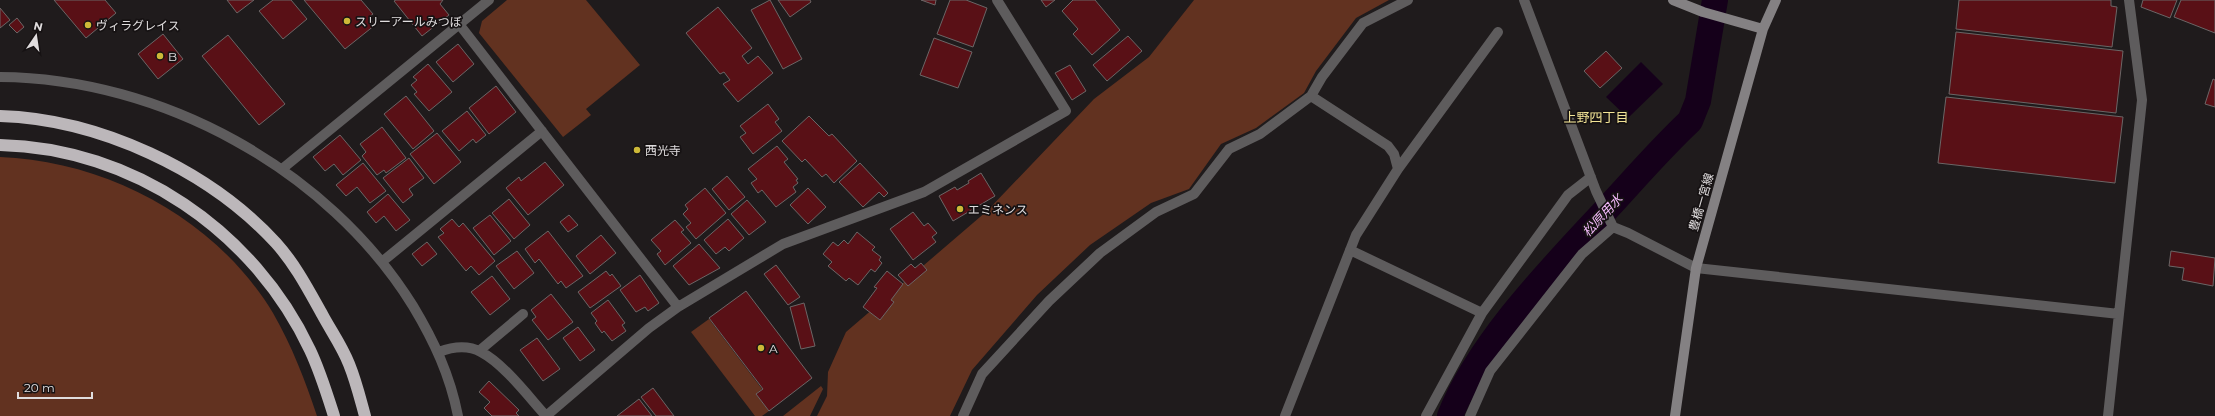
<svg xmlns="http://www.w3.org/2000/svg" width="2215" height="416" viewBox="0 0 2215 416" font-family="Montserrat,'Noto Sans JP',sans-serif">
	<rect width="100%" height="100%" fill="#1f1b1c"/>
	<path fill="#623220" d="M507,0H586L640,65L586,109L591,115L563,137L479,33L482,21Z
		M1194,0H1389L1356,18L1316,71L1304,93L1256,128L1221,144L1189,189L1151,203L1090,245L1037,295L972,370L950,416H817L827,396L828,372L846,332L987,211L1094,99L1149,57Z
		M0,157C108,161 217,220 273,313C292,346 305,380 317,416H0Z
		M709,319L762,389L756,394L769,411L762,416H755L691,332Z
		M821,386L823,389L810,416H783Z"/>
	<path fill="#15001a" d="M1641,62L1663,84L1628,118L1606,97Z"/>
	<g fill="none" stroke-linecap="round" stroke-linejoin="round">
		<path stroke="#15001a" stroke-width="26" d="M1450,416C1479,343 1549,271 1602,214C1631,183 1659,150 1690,121L1698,101L1715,0"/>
	</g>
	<path fill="#591016" stroke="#6b6666" d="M54,0H105L116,13L86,38Z
		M227,0H254L237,13Z
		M273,0H291L307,19L283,39L259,11Z
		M304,0H361L373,14L369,17L375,25L345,49Z
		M396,0H443L440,4L449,15L422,36L394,1Z
		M770,0L802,59L783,69L751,10Z
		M778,0H810L811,2L790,17Z
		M921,0H936L935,5Z
		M950,0H966L987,8L973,47L937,34Z
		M1041,0H1055L1046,7Z
		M1073,0H1095L1120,30L1092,55L1073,34L1078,29L1062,11Z
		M1959,0H2111V6L2117,7L2112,47L1956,29Z
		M2143,0H2177L2170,18L2141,7Z
		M2181,0H2215V33L2174,17Z
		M718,7L752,48L742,56L748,64L758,56L773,73L738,102L723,84L730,80L724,72L720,74L686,33Z
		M0,8L10,20L0,28Z
		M17,18L24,27L17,33L9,25Z
		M1956,32L2123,51L2116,113L1949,94Z
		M163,34L183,59L158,79L138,54Z
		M228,35L285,104L259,125L202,56Z
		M1128,36L1142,51L1107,81L1093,65Z
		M934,38L972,52L958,88L920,75Z
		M458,44L474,64L453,82L436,62Z
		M1606,51L1622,68L1600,88L1584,71Z
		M428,64L452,92L429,111L414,94L417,92L411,85L417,80L413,77Z
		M1070,65L1086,91L1072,100L1055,73Z
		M2213,79L2215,80V107L2205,104Z
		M496,86L516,112L489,134L469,108Z
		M406,96L434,131L413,149L384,114Z
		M1946,97L2123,117L2115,183L1938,163Z
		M768,104L779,119L775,122L782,131L753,154L740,137L746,133L740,126Z
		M467,111L486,135L476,143L473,139L459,151L442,131Z
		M809,116L829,136L832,134L857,161L834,183L826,174L822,177L805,159L802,162L782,141Z
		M382,127L406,158L386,173L384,170L377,175L362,156L366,152L360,144Z
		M437,133L461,162L434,184L410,154Z
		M340,135L361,160L343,175L334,164L325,171L313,157Z
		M777,146L788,159L784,162L798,179L796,180L798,183L793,187L796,192L776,207L762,190L758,193L751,183L757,179L748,169Z
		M409,158L424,178L409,189L413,195L403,203L383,178Z
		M545,162L564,185L528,215L506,188L519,177L521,181Z
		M363,163L386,191L370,203L357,187L346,196L336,185Z
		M860,163L888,193L884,197L879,192L863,207L839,182Z
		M981,173L995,196L953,221L939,196L955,187L957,190L969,183L968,181Z
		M727,176L745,197L729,210L712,189Z
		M705,188L726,213L696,239L686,227L691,223L683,214L688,209L685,205Z
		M808,188L826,207L808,224L790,205Z
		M388,194L410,220L396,231L384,216L376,223L367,212Z
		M509,199L530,225L514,239L492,213Z
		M747,200L766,222L749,235L731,214Z
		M913,212L924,226L928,223L937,233L932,237L936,242L913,260L890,229Z
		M490,215L511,241L494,255L473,228Z
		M569,215L578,225L568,232L560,222Z
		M452,219L459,227L463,223L495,261L479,275L471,266L466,271L438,237L444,233L440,229Z
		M728,219L744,238L729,251L725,247L716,254L704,240Z
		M675,220L684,230L681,232L691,243L665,265L657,254L661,251L651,240Z
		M548,231L583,276L566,288L561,281L558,284L539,259L535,263L525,249Z
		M857,232L875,247L872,250L881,257L879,260L882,263L875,272L871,269L858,285L849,278L846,281L828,266L832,262L823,254L833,242L838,246L844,240L848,244Z
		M601,235L616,253L590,274L576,256Z
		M427,242L437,254L422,266L412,254Z
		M699,244L720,268L689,285L673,266Z
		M517,251L534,273L514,289L496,266Z
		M2171,251L2215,258L2213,286L2182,280L2184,268L2169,266Z
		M921,263L927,270L908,286L898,275L911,264L915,268Z
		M776,265L800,297L788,305L764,274Z
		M606,271L610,276L612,274L621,286L590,308L578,292Z
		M887,271L903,284L891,300L894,302L880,320L863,307L877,288L874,287Z
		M640,275L659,303L648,311L645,307L636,312L620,290Z
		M492,276L510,299L490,315L471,292Z
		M746,291L812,378L769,411L756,394L763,389L709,318Z
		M551,294L573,322L548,340L532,320L536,317L531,310Z
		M608,300L625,323L622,325L626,331L612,341L604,331L602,333L595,323L597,321L591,313Z
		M804,303L815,346L801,349L790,307Z
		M578,327L595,350L580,361L563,338Z
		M537,338L560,369L543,381L520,350Z
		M489,381L519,410L516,413L519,416H492L484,408L490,402L479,392Z
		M653,388L674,416H656L641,397Z
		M639,399L652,416H617Z"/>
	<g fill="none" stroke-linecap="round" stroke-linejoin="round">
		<path stroke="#5e5c5d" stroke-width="10" d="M1524,0L1596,191L1613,227L1628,233L1696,268L2119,314
			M0,77C161,78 328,169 413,306C434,341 450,375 458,416
			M1311,96L1388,146L1394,154L1398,169
			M282,169L489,0
			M1350,250L1482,313
			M383,261L542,131
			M678,307L783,244L924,192L1066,111L997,0
			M479,351L523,314
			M439,352C452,347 468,345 481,352C504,364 528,396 546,416L649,328L678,307L459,24
			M963,416L982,374L1049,301L1100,253L1156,212L1194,194L1229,149L1260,134L1311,96L1322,77L1363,23L1408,0
			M1285,416L1356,235L1398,169L1498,32
			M1426,416L1482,313L1568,195L1591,177
			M1470,416L1490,371L1582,254L1613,227
			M2108,416L2142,100L2129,0"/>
		<path stroke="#848183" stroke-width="10" d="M1673,0L1703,12L1763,29
			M1675,416L1696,268L1763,29L1776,0"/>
		<path stroke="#bcb7ba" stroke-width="12" d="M0,116C99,119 209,170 276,243C295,264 308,289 322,314C331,331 342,346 349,364C356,381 360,398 365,416
			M0,145C133,148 254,231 310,350C320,371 327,394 334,416"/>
	</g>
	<g fill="#cdb938" stroke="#161213" stroke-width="1.5">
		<circle cx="347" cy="21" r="4"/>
		<circle cx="88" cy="25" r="4"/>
		<circle cx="160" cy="56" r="4"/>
		<circle cx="637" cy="150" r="4"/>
		<circle cx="960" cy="209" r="4"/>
		<circle cx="761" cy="348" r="4"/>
	</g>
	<g text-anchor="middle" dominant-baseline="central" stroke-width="3.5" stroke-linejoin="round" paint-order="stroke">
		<g font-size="12" fill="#e0ddde" stroke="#161213" text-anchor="start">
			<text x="355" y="21">スリーアールみつぼ</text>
			<text x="96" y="25">ヴィラグレイス</text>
			<text x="168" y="56">B</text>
			<text x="645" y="150">西光寺</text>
			<text x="968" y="209">エミネンス</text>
			<text x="769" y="348">A</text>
		</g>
		<g font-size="12" fill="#e0ddde" stroke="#161213">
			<text transform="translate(1701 202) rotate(-74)">豊橋一宮線</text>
		</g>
		<g font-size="13" fill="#f2e496" stroke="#161213">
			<text x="1596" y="117">上野四丁目</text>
		</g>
		<g font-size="13" font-style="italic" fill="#f2b9fa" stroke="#161213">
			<text transform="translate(1602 215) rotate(-47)">松原用水</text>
		</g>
	</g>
	<g transform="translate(36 36) rotate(13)" stroke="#161213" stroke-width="3" paint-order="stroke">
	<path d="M0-3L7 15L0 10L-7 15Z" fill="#e0ddde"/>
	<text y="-6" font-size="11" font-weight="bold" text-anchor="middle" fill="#e0ddde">N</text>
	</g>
	<path d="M18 392v6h74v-6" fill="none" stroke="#e0ddde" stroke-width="2"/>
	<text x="24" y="392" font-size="12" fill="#e0ddde" stroke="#161213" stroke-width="3" paint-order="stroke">20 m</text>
</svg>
